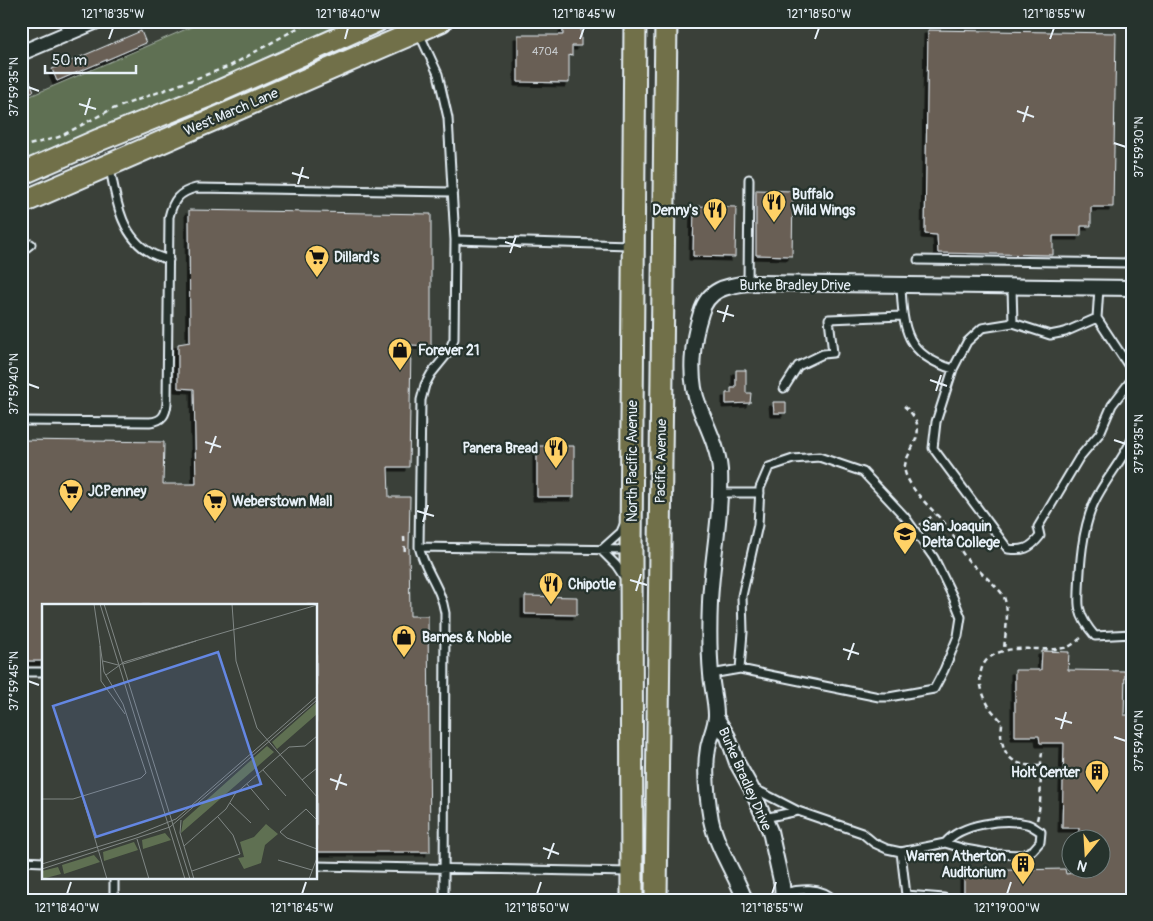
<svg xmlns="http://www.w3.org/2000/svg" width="1153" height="921" viewBox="0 0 1153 921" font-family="Pangolin,sans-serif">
	<defs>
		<filter id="shadow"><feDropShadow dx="-4" dy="4" stdDeviation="0" flood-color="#0009"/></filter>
	</defs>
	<rect width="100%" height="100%" fill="#3a4039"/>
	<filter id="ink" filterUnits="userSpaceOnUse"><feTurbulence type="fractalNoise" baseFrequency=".02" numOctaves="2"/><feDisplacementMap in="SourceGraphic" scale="10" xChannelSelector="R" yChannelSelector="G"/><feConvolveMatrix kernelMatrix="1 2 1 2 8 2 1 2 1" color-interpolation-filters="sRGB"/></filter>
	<g filter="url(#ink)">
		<path fill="#5f7052" stroke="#a4b0a5" d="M205,21H354L21,165V100Z"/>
		<path fill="#695e54" stroke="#e8f1f8" filter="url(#shadow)" d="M563,27H581V46H572V56L569,55V83L518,82V35H563Z
			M928,30L1116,33L1113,207H1091V226H1081V236H1053V255L938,253L937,235L925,234Z
			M141,31L146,43L57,81L52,69Z
			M29,79L34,91L21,96V82Z
			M756,190L793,191L792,256L756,255Z
			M694,206L736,207L735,257L693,256Z
			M189,210L431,214V346L411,345L409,467H388L389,497H410L409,547L410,616H428L430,852H316V605H44V661H21V440L164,442L163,484H196L194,389L178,388V344L190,342Z
			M736,370H746V393H751L750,403L726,404V393H731V388H736Z
			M773,402H786V413H774Z
			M537,446H574V497H537Z
			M525,596L577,597V615L525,614Z
			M1042,651L1069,652L1068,670L1125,671L1124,715H1132V900H1125L1124,897L1107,900H964V871L1065,869L1066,874L1092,871V868H1100V838H1092V836H1079V828H1062L1064,743H1040L1039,736H1015V670H1041Z"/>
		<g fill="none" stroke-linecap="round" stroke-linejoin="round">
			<defs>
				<path id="service" d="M419,33L438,74L448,118L455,240L454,339L448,353L431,374L425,385L421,400L419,547C425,571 441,587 445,613L444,900
					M110,168C116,198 120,236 151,253C156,256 163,258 169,260
					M455,240L630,245
					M21,252L31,244
					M918,260L1132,263
					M748,283L749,179
					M901,286C903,330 906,355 953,369
					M1012,288L1013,323
					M1099,288L1097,318L1132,371
					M1097,318L1065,332L1050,335L1013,323L982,328L967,342L953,369L936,422L933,448L1008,549C1023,551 1030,549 1040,536L1038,527L1079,458L1100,433L1112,405L1132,379
					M784,388L798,366L823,354L833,353L829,319L902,316
					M21,421L150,422C163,421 166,414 167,403L169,217C173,200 179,192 196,188L453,192
					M1132,439C1122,462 1102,483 1093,505C1082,532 1080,563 1079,591C1079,597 1078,605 1080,610C1082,620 1089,629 1095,636L1132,634
					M721,493H760
					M624,525L621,532L601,550L616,565L626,580
					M419,547L629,550
					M21,672H44
					M711,674L740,669L879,697H889L934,689L944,670L958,636L961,617L953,597L934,558L905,517L863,472L819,457L793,459L769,467L760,488L758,525L742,596L743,632L740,669
					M753,788L798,811L862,833L874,843L887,849L901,852L945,843L965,849L994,854L1023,855L1033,850L1040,842L1041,832C1037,830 1032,825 1027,824C1004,818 961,824 945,843
					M764,818L798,811
					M901,852L906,895L944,898
					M21,861L44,862
					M316,866L630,872
					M782,893C801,889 820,886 834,900
					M114,900V877"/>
				<path id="minor" d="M21,53L97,21
					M716,717L728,737L737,763L751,788L770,831L782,885L783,900
					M745,900C735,873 717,848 711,820C707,797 704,771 708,748C710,737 716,726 716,715C716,702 712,688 711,674C709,651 709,626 710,602C712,558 722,515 720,470C718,447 707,427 699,406C688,379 692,341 701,313C708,289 726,286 748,283L1132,288"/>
				<path id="primary" d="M21,174L99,140L213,94L377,21
					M21,203L441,21
					M632,900L631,550L635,21
					M656,900L666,21"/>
			</defs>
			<use href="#service" stroke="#e8f1f8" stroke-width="11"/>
			<use href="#minor" stroke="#e8f1f8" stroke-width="18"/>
			<use href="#primary" stroke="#e8f1f8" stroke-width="25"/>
			<path stroke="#e8f1f8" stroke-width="2.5" stroke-dasharray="5 4" stroke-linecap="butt" d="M21,147L59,137L110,110L230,66L310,21
				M904,406C938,434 897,454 906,475C915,496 933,509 947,526C955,536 958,549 967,559C974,567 1001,589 1004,597C1010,613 1005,633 1004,650
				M920,525L935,514
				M404,537L405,555
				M1040,766C1016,766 1004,760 1001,735C1001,732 1002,726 1002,723C1000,718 993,713 990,708C981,694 974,670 989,658C1011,641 1043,654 1068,647C1073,645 1079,639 1084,636
				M1037,820C1043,797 1039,775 1042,752"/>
			<use href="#service" stroke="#26332d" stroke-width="7"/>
			<use href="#minor" stroke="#26332d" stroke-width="14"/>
			<use href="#primary" stroke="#71704a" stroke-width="21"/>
		</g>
	</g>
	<path fill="none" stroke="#e8f1f8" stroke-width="2" d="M109,39L113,28M345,39L348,28M580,39L584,28M815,39L819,28M1050,39L1054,28M28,87L39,91M79,104L96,109M1017,111L1034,117M85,115L90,98M1023,122L1028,106M1114,143L1126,147M292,173L309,178M298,184L303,167M505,242L521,247M510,253L516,236M717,311L734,316M723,322L728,305M930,380L947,386M28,384L39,388M936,391L941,375M1114,440L1126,444M205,442L221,447M210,453L216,436M417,511L434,516M423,522L428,505M630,580L647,585M636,591L641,574M843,649L859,654M848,660L854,643M28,681L39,685M1055,718L1072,723M1061,729L1066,712M1114,737L1126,741M330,779L347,785M336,790L341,774M543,848L559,854M548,859L554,843M67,894L71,882M302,894L306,882M537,894L541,882M772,894L776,882M1007,894L1011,882"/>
	<defs>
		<symbol id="restaurant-pin" viewBox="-11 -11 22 30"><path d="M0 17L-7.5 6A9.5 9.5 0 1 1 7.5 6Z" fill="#ffd166" stroke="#26332d"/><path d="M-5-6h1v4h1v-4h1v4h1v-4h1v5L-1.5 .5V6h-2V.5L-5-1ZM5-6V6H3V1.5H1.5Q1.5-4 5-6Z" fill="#111"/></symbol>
		<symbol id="supermarket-pin" viewBox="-11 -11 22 30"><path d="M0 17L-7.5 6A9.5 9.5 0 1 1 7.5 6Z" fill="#ffd166" stroke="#26332d"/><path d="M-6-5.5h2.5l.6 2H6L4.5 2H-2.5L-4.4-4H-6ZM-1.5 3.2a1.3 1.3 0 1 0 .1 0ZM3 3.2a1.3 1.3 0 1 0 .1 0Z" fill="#111"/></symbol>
		<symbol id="shop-pin" viewBox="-11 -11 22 30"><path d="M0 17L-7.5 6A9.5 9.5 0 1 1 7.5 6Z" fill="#ffd166" stroke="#26332d"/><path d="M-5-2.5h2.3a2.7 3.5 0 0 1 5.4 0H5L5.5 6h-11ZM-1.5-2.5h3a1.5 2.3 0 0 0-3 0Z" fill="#111"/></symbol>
		<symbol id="university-pin" viewBox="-11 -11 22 30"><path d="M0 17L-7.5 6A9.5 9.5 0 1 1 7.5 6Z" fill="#ffd166" stroke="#26332d"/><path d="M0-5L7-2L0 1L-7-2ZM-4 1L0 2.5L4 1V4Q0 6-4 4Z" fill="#111"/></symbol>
		<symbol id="building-pin" viewBox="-11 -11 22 30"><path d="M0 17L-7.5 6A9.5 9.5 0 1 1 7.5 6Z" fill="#ffd166" stroke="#26332d"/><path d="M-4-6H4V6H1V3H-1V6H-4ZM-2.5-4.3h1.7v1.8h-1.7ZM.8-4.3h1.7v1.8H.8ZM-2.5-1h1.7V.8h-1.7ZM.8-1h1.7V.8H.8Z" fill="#111"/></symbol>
	</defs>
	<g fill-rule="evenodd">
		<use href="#restaurant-pin" x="760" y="188" width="28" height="38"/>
		<use href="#restaurant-pin" x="701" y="196" width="28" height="38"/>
		<use href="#supermarket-pin" x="303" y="243" width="28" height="38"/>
		<use href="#shop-pin" x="386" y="336" width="28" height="38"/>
		<use href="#restaurant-pin" x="542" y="434" width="28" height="38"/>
		<use href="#supermarket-pin" x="57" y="477" width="28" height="38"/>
		<use href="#supermarket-pin" x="201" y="487" width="28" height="38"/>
		<use href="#university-pin" x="891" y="520" width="28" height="38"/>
		<use href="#restaurant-pin" x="537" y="570" width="28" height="38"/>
		<use href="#shop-pin" x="390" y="623" width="28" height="38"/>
		<use href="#building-pin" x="1083" y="758" width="28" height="38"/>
		<use href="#building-pin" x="1009" y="850" width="28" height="38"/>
	</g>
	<g text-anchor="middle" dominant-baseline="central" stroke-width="4.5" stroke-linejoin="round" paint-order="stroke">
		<g font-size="11" fill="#c8cccf">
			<text x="545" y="51">4704</text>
		</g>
		<g font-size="14" fill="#e8f1f8" stroke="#26332d">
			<text transform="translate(231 112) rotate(-23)">West March Lane</text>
			<text x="795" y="285">Burke Bradley Drive</text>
			<text transform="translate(632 461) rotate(-90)">North Pacific Avenue</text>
			<text transform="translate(661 461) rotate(-89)">Pacific Avenue</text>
			<text transform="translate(745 779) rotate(66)">Burke Bradley Drive</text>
		</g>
		<g font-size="14" font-weight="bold" fill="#e8f1f8" stroke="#26332d" text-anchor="start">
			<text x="792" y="194">Buffalo<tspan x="792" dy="16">Wild Wings</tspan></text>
			<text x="698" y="210" text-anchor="end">Denny's</text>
			<text x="334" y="257">Dillard's</text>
			<text x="418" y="350">Forever 21</text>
			<text x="538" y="448" text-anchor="end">Panera Bread</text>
			<text x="88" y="491">JCPenney</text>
			<text x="232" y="501">Weberstown Mall</text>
			<text x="922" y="526">San Joaquin<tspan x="922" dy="16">Delta College</tspan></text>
			<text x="568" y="584">Chipotle</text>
			<text x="422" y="637">Barnes &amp; Noble</text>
			<text x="1080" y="772" text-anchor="end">Holt Center</text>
			<text x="1006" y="856" text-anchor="end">Warren Atherton<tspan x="1006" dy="16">Auditorium</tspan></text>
		</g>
	</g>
	<g transform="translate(42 604)">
		<rect width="275" height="275" fill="#3a4039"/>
		<path d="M275,98V110L235,145L230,138ZM225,142L232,148L139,229L141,217ZM224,220L236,230L223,241L219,259L202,265L196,254L202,253L198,238L212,233ZM123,229L129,236L101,245L100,236ZM92,238L96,246L62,257L61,248ZM52,251L58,258L22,270L20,261ZM16,263L19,270L0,275V267Z" fill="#5f7052"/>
		<path fill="none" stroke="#808785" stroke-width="1" d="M58,0L143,275M62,0L148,275M190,0L194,57L215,124L275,193M58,42L59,77L83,110M61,57L76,61M81,60L154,37M64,71L82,58L275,1M221,166L244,192M260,176L275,164M205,180L227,206M40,192L65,275M0,195H31L99,174L104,169L81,100L62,68L52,0M188,199L209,219M139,216L138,229L152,275M275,216L264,205L238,228L245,234L275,245M95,235L107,275M142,242L184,205L193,190L247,143L263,142L275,132M236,256L270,266M0,260L94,231L134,215L275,92M0,265L128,223L275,96M150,267L198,250L191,231L176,213M267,275L275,254"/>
		<path fill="#6487e3" fill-opacity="0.15" stroke="#6487e3" stroke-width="2.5" d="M176,48L219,180L54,233L11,102Z"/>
		<rect width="275" height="275" fill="none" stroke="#e8f1f8" stroke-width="2.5"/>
	</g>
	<rect width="1153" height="921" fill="none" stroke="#26332d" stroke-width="55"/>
	<g transform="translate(1086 854) rotate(198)"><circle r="24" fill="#26332d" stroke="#747f7e"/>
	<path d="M0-4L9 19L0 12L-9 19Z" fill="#ffd166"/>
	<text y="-8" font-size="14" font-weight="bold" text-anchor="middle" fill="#e8f1f8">N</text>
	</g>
	<path d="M45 65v8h91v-8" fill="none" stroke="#e8f1f8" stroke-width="2.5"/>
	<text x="52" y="65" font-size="15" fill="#e8f1f8" stroke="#26332d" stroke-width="4" paint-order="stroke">50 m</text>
	<rect x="28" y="28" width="1098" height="866" fill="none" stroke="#e8f1f8" stroke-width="2"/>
	<g font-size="12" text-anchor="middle" fill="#e8f1f8">
		<text x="113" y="18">121°18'35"W</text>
		<text x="348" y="18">121°18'40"W</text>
		<text x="584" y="18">121°18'45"W</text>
		<text x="819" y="18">121°18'50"W</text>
		<text x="1054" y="18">121°18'55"W</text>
		<text transform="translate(14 87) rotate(-90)" y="4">37°59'35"N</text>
		<text transform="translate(1139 147) rotate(-90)" y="4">37°59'30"N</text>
		<text transform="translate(14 384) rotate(-90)" y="4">37°59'40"N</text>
		<text transform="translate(1139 444) rotate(-90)" y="4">37°59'35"N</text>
		<text transform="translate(14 681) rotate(-90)" y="4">37°59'45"N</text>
		<text transform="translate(1139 741) rotate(-90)" y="4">37°59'40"N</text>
		<text x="67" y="912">121°18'40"W</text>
		<text x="302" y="912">121°18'45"W</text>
		<text x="537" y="912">121°18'50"W</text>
		<text x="772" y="912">121°18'55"W</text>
		<text x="1007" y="912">121°19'00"W</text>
	</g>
</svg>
